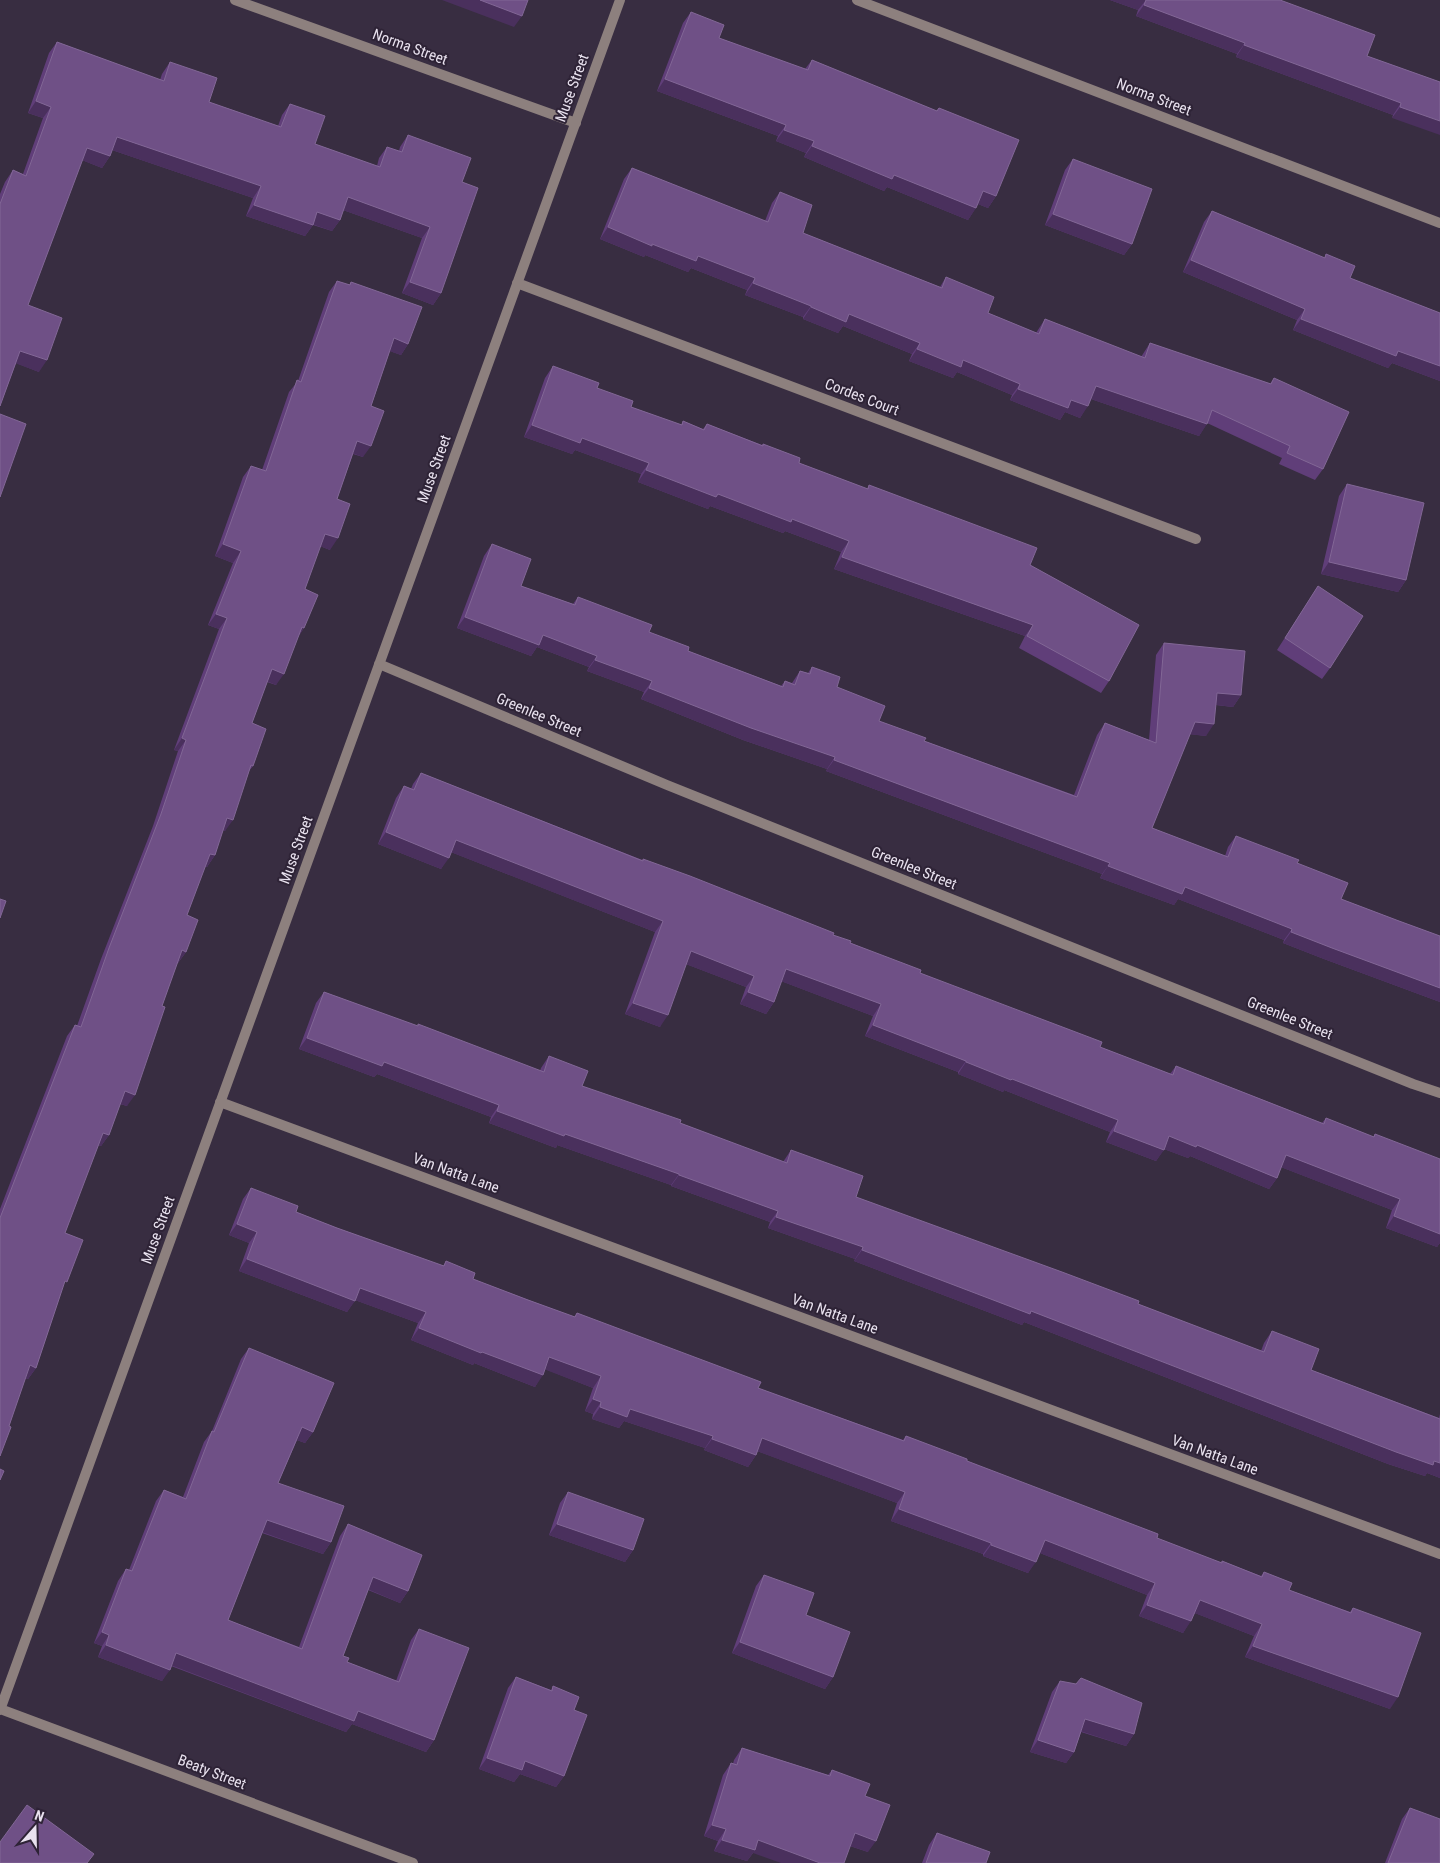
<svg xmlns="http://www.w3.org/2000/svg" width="1440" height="1863" viewBox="0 0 1440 1863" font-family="'Roboto Condensed',sans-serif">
	<rect width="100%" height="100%" fill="#382d41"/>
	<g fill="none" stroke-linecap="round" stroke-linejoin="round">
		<path stroke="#8d807e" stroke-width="10" d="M235,0L576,123
			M857,0L1440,223
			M517,283L1196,539
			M379,664L667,785L1413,1084L1440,1093
			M220,1102L1440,1554
			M0,1709L413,1863
			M0,1710L620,0"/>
	</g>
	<path fill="#603e79" d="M1110,0H1280L1367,56L1440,82L1392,118L1393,115L1236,57L1237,54L1136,16L1138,10Z
		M691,12L719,38L805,69L812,60L936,111L939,108L996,196L988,208L978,204L968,220L887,187L884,191L804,157L806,153L776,141L778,136L657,91L683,23Z
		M57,42L160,80L162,74L170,62L209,102L278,126L282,115L290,104L315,144L377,166L379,158L387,147L399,151L400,147L408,135L462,182L441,293L433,305L402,293L422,238L343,210L340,220L332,231L313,225L305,236L246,216L253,198L112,150L110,156L102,168L82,160L28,305L39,372L16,363L0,406V194L5,182L13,170L23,174L43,118L28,113L49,53Z
		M1073,159L1132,244L1124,255L1045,225L1065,170Z
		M632,168L765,221L772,203L780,192L803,233L940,287L946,277L988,313L1036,333L1045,319L1141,357L1150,343L1270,384L1274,378L1323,469L1315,480L1279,464L1282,458L1207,423L1199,436L1091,399L1080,418L1065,412L1060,420L1010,400L1012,395L957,372L953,378L909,361L912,354L843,326L838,333L803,319V317L745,295L747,290L691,268L688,272L645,255L644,257L600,239L624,179Z
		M1212,211L1324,258L1326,254L1350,278L1440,313V381L1392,363L1388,368L1293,330L1297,320L1183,272L1204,222Z
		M337,281L349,285L351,282L408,344L401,355L390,351L371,406L363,457L353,454L337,499L330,550L320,546L305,589L304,628L298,637L276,685L267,682L252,723L253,766L249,771L225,831L223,830L215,855L207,867L205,866L187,915L186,952L178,963H177L127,1106L120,1104L109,1135L101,1146L98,1145L65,1233L62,1289L36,1368L28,1379L25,1378L9,1426L0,1456V1209L67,1036L75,1025L77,1026L101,959L153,826L178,751L174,750L219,629L208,625L233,563L215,556L243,477L251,466L262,470L289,392L298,381L329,292Z
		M553,366L597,388L631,407L681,425L683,421L703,429L707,424L762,445L763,444L799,463L867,489L869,485L1030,565L1109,681L1101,693L1019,648L1025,636L834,569L841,552L785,531L783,533L710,506L708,509L638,482L641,474L575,450L572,454L524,437L545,378Z
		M1347,484L1406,580L1398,592L1321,574L1339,496Z
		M492,544L521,586L573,604L578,597L688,651L781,686L785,681L792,683L800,671L808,673L812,667L879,721L924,741L1074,795L1097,735L1105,723L1149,740L1156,655L1164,643L1241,695L1233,707L1216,705L1206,736L1190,734L1152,828L1225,856L1228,847L1236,836L1297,863L1341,899L1399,921L1440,936V1002L1324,959L1283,943L1284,940L1178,899L1174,905L1100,878L1102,874L826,771L827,769L743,740L641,699L644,692L587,671L589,667L537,647L531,656L457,628L484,556Z
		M1318,586L1330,668L1322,679L1277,650Z
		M421,773L833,935L920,973L1100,1047L1170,1074L1176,1066L1322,1123L1326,1118L1373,1137L1375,1134L1439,1244L1437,1247L1386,1228L1392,1210L1281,1167L1277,1178L1269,1189L1190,1156L1188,1158L1164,1149L1156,1161L1106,1142L1110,1132L1004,1090L1003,1092L958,1074V1072L865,1036L873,1016L781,981L774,1002L766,1014L740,1004L746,987L686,964L660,1027L625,1014L655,932L451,852L441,869L378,844L396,798L404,786L411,789L413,784Z
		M324,992L540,1071L541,1068L549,1056L582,1086L783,1162L791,1150L856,1197L1261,1351L1264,1343L1272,1331L1311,1370L1439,1418L1440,1414V1478L1427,1473L1425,1476L1388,1464L1024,1322L1022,1325L854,1261L855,1259L768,1228L770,1222L671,1186V1185L557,1145L556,1148L489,1123L491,1117L377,1074L374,1077L299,1049L316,1003Z
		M251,1188L296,1212L337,1228L443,1266L446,1261L473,1279L574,1317L577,1313L758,1388L903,1440L906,1436L1157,1538L1221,1563L1222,1561L1261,1576L1264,1572L1289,1590L1350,1612L1353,1608L1390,1709L1245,1657L1254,1636L1195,1613L1183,1633L1139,1616L1147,1595L1040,1553L1028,1573L983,1556V1554L891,1521L897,1503L757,1451L756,1455L748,1467L704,1450L705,1448L624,1421L619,1428L592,1419L593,1414L585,1411L593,1388L545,1369L535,1387L474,1363L473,1365L411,1340L418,1323L355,1300L347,1312L239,1271L249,1243L229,1235L243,1199Z
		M249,1348L313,1432L305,1443L297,1440L278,1483L331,1542L323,1554L262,1533L228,1620L299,1647L340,1536L348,1524L408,1591L400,1603L368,1590L343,1656L347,1662L396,1681L411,1640L419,1629L434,1740L426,1752L352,1724L346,1732L171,1666L162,1681L98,1657L102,1646L94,1643L118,1581L126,1569L129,1570L156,1501L164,1490L183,1497L204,1442L212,1431L241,1359Z
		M568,1492L633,1550L625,1562L549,1535L560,1503Z
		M764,1575L806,1615L833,1677L825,1689L732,1653L756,1586Z
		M516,1677L551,1690L553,1686L574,1710L564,1776L556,1787L520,1774L514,1782L479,1769L508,1688Z
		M1060,1681L1134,1734L1126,1746L1081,1732L1074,1752L1066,1763L1030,1752L1052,1692Z
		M742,1748L828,1775L832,1770L865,1796L868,1852L850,1846L753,1853L747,1861L714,1851L718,1841L704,1836L723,1775L731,1763L733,1764L734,1760Z
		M1410,1808L1440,1863H1385L1402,1819Z
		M937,1833L986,1863H922L929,1845Z"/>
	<path fill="#4a305d" d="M442,0H480L522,16L514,27Z
		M1110,0H1146L1138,10Z
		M1144,5L1245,43L1237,54L1136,16Z
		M1244,45L1401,103L1393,115L1236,57Z
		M665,79L786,125L778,136L657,91Z
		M36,101L51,107L43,118L28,113Z
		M1400,107L1440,121V135L1392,118Z
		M784,130L814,141L806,153L776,141Z
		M117,137L261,186L253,198L109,149Z
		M812,146L894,175L976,208L968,220L887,187L884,191L804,157Z
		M87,148L110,156L102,168L79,159Z
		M983,191L996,196L988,208L975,203Z
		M348,197L430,227L422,238L340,209Z
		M254,205L313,225L305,236L246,216Z
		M317,212L340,220L332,231L309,223Z
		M1053,214L1132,244L1124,255L1045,225Z
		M608,227L652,244L698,256L755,278L747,290L691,268L688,272L645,255L644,257L600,239Z
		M1191,260L1305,309L1297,320L1183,272Z
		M410,282L441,293L433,305L402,293Z
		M753,283L811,306L803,317L745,295Z
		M811,307L849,314L920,343L912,354L843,326L838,333L803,319Z
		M1301,319L1398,351L1440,366V381L1392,363L1388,368L1293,330Z
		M394,338L408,344L401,355L386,350Z
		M917,349L963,360L1020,384L1012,395L957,372L953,378L909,361Z
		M20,351L47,360L39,372L12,362Z
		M1096,386L1207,424L1199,436L1088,398Z
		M1018,389L1071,400L1088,406L1080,418L1065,412L1060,420L1010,400Z
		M532,425L582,438L649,463L641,474L575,450L572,454L524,437Z
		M357,441L371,446L363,457L349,452Z
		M646,470L792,519L849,541L841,552L785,531L783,533L710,506L708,509L638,482Z
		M325,534L338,538L330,550L317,545Z
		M223,544L241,551L233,563L215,556Z
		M842,557L1033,625L1025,636L834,569Z
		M1329,562L1406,580L1398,592L1321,574Z
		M216,614L227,618L219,629L208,625Z
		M465,617L543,635L597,656L589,667L537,647L531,656L457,628Z
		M302,627L304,628L296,640Z
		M595,660L652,681L644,692L587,671Z
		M272,669L284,674L276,685L264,680Z
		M649,688L835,757L827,769L743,740L641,699Z
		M1217,693L1241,695L1233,707L1209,704Z
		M1195,722L1214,724L1206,736L1187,734Z
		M182,738L186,740L178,751L174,750Z
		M834,760L1110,863L1102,874L826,771Z
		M227,818L233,820L225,831L219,829Z
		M386,832L449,858L441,869L378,844Z
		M456,840L663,921L655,932L448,851Z
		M210,854L215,855L207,867L202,865Z
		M1108,866L1185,887L1292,929L1284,940L1178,899L1174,905L1100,878Z
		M1291,932L1440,988V1002L1324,959L1283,943Z
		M182,950L186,952L178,963L174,962Z
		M691,951L754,976L746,987L683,963Z
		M786,969L881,1004L873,1016L778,980Z
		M748,992L774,1002L766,1014L740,1004Z
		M633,1003L668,1015L660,1027L625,1014Z
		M873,1025L966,1061L958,1072L865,1036Z
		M307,1038L384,1062L499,1105L491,1117L377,1074L374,1077L299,1049Z
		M966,1062L1012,1079L1118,1120L1110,1132L1004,1090L1003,1092L958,1074Z
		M125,1091L135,1095L127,1106L117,1103Z
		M497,1111L565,1134L679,1174L671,1185L557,1145L556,1148L489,1123Z
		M1114,1131L1164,1150L1156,1161L1106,1142Z
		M103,1133L109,1135L101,1146L95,1144Z
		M1169,1136L1197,1145L1277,1178L1269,1189L1190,1156L1188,1158L1161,1148Z
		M1286,1155L1400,1199L1392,1210L1278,1166Z
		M679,1175L778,1211L770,1222L671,1186Z
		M1394,1216L1440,1234V1244H1439L1437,1247L1386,1228Z
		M776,1217L863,1247L855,1259L768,1228Z
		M237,1224L257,1232L249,1243L229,1235Z
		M862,1250L1031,1311L1440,1463V1478L1427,1473L1425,1476L1388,1464L1024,1322L1022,1325L854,1261Z
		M247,1259L355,1301L347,1312L239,1271Z
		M360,1288L426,1312L418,1323L352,1299Z
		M419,1328L482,1352L543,1375L535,1387L474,1363L473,1365L411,1340Z
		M549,1357L601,1376L593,1388L541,1368Z
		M30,1365L36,1368L28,1379L22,1377Z
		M593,1399L601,1402L593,1414L585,1411Z
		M600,1407L630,1409L713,1436L705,1448L624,1421L619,1428L592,1419Z
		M302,1427L313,1432L305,1443L294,1439Z
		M762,1438L905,1492L897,1503L754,1450Z
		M712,1439L756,1455L748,1467L704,1450Z
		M899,1509L991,1543L983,1554L891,1521Z
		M267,1520L331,1542L323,1554L259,1531Z
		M557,1524L633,1550L625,1562L549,1535Z
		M1045,1540L1155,1583L1147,1595L1037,1552Z
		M991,1545L1036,1562L1028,1573L983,1556Z
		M373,1577L408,1591L400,1603L365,1588Z
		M1200,1600L1262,1624L1254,1636L1192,1612Z
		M1147,1605L1191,1621L1183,1633L1139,1616Z
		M102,1632L109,1635L102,1646L94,1643Z
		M740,1642L833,1677L825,1689L732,1653Z
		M106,1645L170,1670L162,1681L98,1657Z
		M1253,1646L1398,1697L1390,1709L1245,1657Z
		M176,1653L358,1711L434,1740L426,1752L352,1724L346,1732L168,1664Z
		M1085,1719L1134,1734L1126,1746L1077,1730Z
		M1038,1740L1074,1752L1066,1763L1030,1752Z
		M487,1758L525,1761L564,1776L556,1787L520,1774L514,1782L479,1769Z
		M712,1825L726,1829L718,1841L704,1836Z
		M855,1833L876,1841L868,1852L847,1845Z
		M722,1840H758L820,1863H781L753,1853L747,1861L714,1851Z"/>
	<path fill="#6f5086" stroke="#826796" d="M480,0H528L522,16Z
		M1146,0H1280L1375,35L1367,56L1440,82V121L1400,107L1401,103L1244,45L1245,43L1144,5Z
		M691,12L724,25L719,38L808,70L812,60L937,111L939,108L1019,140L996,196L983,191L976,208L894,175L892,179L812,146L814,141L784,130L786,125L665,79Z
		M57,42L164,81L170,62L217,78L209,102L281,127L290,104L325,116L315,144L380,167L387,147L402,152L408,135L471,158L462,182L478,188L441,293L410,282L430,227L348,197L340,220L317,212L313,225L254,205L261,186L117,137L110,156L87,148L28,305L62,318L47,360L20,351L0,406V204L13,170L26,176L51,107L36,101Z
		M1073,159L1152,189L1132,244L1053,214Z
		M632,168L768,222L780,192L812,205L803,233L942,288L946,277L994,297L988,313L1039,334L1045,319L1145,358L1150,343L1271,384L1274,378L1349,412L1323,469L1287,453L1290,446L1212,410L1207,424L1096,386L1088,406L1071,400L1068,408L1018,389L1020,384L963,360L961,367L917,349L920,343L849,314L846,322L811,307V306L753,283L755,278L698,256L696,261L652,244V246L608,227Z
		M1212,211L1325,258L1326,254L1355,266L1350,278L1440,313V366L1398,351L1396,356L1301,319L1305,309L1191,260Z
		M337,281L350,285L351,282L422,307L408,344L394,338L371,406L384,411L371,446L357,441L337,499L350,504L338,538L325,534L305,589L318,595L304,628L302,627L284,674L272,669L252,723L266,729L253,766L251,765L233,820L227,818L215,855L210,854L187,915L198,920L186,952L182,950L162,1006L165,1007L135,1095L125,1091L109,1135L103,1133L65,1233L83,1240L67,1282L65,1281L36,1368L30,1365L9,1426L11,1427L0,1456V1218L75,1025L81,1027L109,948L161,814L186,740L182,738L227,618L216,614L241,551L223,544L251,466L266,471L297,380L301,382Z
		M553,366L599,383L597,388L633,401L631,407L682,425L683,421L704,430L707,424L763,446V444L800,458L799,463L868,489L869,485L1037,548L1030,565L1139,625L1109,681L1027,636L1033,625L842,557L849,541L792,519L791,522L718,494L716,497L646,470L649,463L582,438L580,443L532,425Z
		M0,414L26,424L0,497Z
		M1347,484L1424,503L1406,580L1329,562Z
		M492,544L531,559L521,586L575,605L578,597L652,625L649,632L689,647L688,651L783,687L785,681L795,685L800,671L810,674L812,667L840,677L837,687L885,706L879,721L926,738L924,741L1077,797L1105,723L1156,743L1164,643L1245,651L1241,695L1217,693L1214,724L1195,722L1152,828L1228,857L1236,836L1299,860L1297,863L1348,883L1341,899L1399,921L1440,936V988L1332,948L1291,932L1292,929L1185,887L1182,894L1108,866L1110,863L834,760L835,757L751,728L649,688L652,681L595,660L597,656L543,635L539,645L465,617Z
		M1318,586L1363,616L1330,668L1285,638Z
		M421,773L643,861V859L690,876L834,933L833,935L851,941L850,943L921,970L920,973L1102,1042L1100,1047L1173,1075L1176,1066L1324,1124L1326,1118L1374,1137L1375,1134L1440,1159V1234L1394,1216L1400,1199L1286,1155L1277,1178L1197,1145L1196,1147L1169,1136L1164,1150L1114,1131L1118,1120L1012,1079L1011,1080L966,1062V1061L873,1025L881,1004L786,969L774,1002L748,992L754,976L691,951L668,1015L633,1003L663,921L456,840L449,858L386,832L404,786L414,790Z
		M0,899L6,901L0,918Z
		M324,992L418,1026V1024L544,1072L549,1056L588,1071L582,1086L681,1120L680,1123L787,1163L791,1150L863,1176L856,1197L1062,1272L1139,1301L1138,1304L1264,1352L1272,1331L1319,1349L1311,1370L1440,1419V1463L1434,1461L1433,1465L1396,1452L1031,1311L1030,1314L862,1250L863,1247L776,1217L778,1211L679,1175V1174L565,1134L564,1136L497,1111L499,1105L384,1062L382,1066L307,1038Z
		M251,1188L298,1206L296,1212L337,1228L444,1266L446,1261L475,1273L473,1279L528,1300L575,1317L577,1313L761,1382L758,1388L904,1441L906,1436L967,1459V1461L1158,1534L1157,1538L1222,1563V1561L1262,1577L1264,1572L1292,1583L1289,1590L1351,1613L1353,1608L1421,1633L1398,1697L1253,1646L1262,1624L1200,1600L1191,1621L1147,1605L1155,1583L1045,1540L1036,1562L991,1545V1543L899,1509L905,1492L762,1438L756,1455L712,1439L713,1436L630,1409L627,1417L600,1407L601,1402L593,1399L601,1376L549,1357L543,1375L482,1352L481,1353L419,1328L426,1312L360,1288L355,1301L247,1259L257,1232L237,1224Z
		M249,1348L334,1383L313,1432L302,1427L278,1483L344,1506L331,1542L267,1520L228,1620L302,1649L348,1524L422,1555L408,1591L373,1577L343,1656L349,1658L347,1662L399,1682L419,1629L469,1648L434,1740L358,1711L354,1721L176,1653L170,1670L106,1645L109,1635L102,1632L126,1569L132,1571L164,1490L186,1499L212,1431L214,1432Z
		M0,1469L4,1471L0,1480Z
		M568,1492L644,1519L633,1550L557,1524Z
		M764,1575L814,1593L806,1615L850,1632L833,1677L740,1642Z
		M516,1677L552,1691L553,1686L579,1697L574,1710L587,1715L564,1776L525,1761L522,1770L487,1758Z
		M1081,1678L1142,1703L1134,1734L1085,1719L1074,1752L1038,1740L1060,1681L1076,1684Z
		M742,1748L830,1776L832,1770L870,1784L865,1796L890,1805L876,1841L855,1833L844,1863H820L758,1840L755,1850L722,1840L726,1829L712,1825L731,1763L737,1765Z
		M27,1805L94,1854L87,1863H0V1842Z
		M1410,1808L1440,1819V1863H1388Z
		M937,1833L990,1852L986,1863H926Z"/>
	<g text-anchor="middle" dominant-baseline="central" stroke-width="4" stroke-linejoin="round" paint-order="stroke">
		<g font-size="15" fill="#e9e2ef" stroke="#2e2336">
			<text transform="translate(410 47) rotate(20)">Norma Street</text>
			<text transform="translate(572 88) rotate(-70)">Muse Street</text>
			<text transform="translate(1154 97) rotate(21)">Norma Street</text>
			<text transform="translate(862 397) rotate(21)">Cordes Court</text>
			<text transform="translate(434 469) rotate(-70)">Muse Street</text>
			<text transform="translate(539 715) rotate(23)">Greenlee Street</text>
			<text transform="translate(296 850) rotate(-70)">Muse Street</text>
			<text transform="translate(914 868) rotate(22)">Greenlee Street</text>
			<text transform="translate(1290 1018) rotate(22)">Greenlee Street</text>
			<text transform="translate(456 1173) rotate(20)">Van Natta Lane</text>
			<text transform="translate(158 1230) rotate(-70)">Muse Street</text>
			<text transform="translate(835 1314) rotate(20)">Van Natta Lane</text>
			<text transform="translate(1215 1455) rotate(20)">Van Natta Lane</text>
			<text transform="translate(212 1772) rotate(21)">Beaty Street</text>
		</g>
	</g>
	<g transform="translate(35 1828) rotate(20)" stroke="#2e2336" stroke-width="4" paint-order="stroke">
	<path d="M0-4L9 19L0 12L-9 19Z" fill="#e9e2ef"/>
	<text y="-8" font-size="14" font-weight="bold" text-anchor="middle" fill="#e9e2ef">N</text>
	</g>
</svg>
